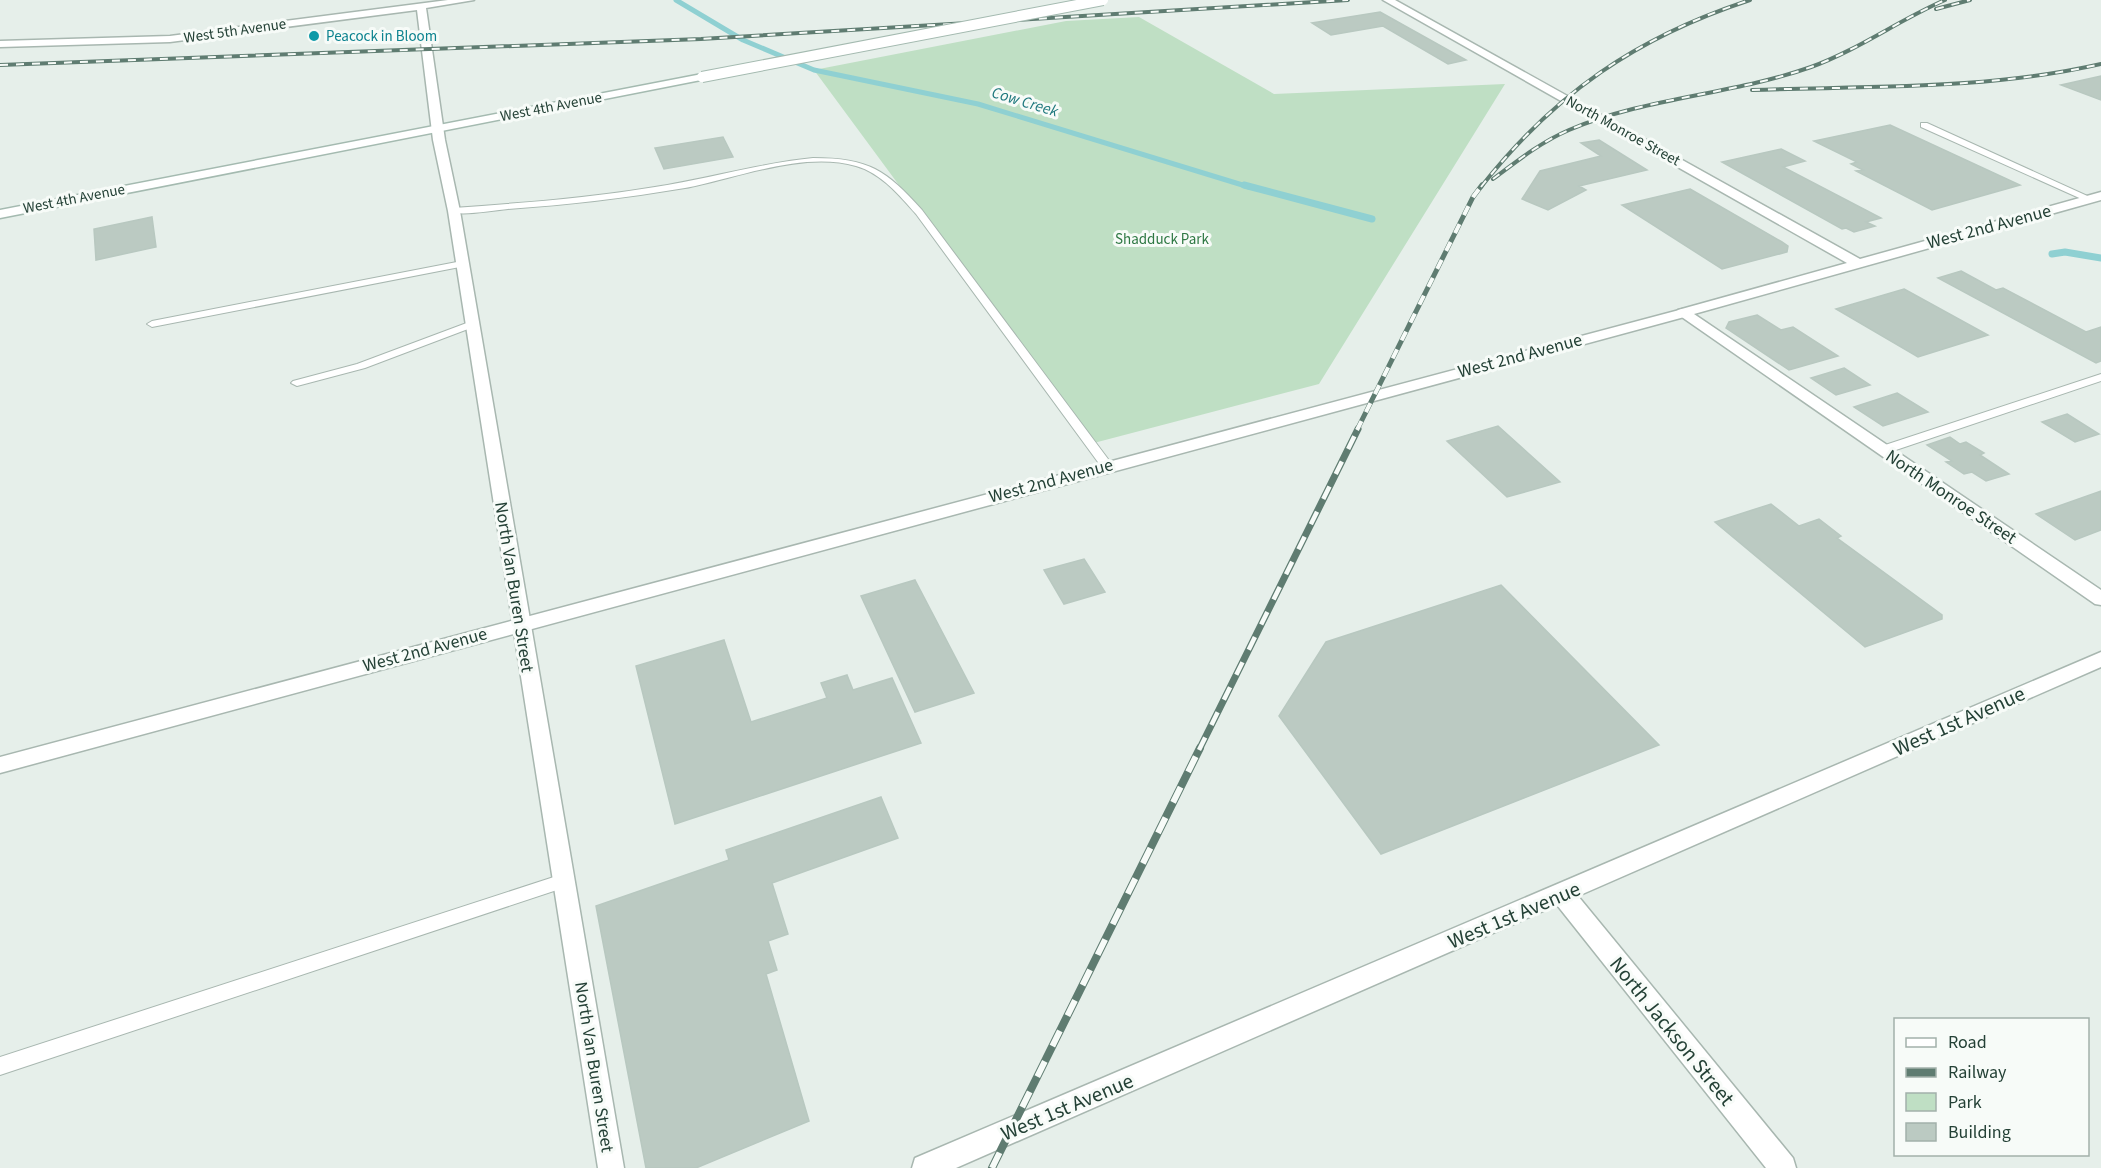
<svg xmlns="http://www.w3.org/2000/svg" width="2101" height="1168" viewBox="0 0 2101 1168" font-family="'Source Sans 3',sans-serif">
	<rect width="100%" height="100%" fill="#e6efea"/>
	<path fill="#bfdfc4" d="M1139,17L1274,94L1505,84L1319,384L1090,444L814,70L1066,21Z"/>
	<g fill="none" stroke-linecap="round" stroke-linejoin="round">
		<path stroke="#8fd0d2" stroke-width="5" d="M676,0L743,40L814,70L978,104L1249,187"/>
		<path stroke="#8fd0d2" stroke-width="7" d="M1244,185L1372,219
			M2052,254L2065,252L2101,258"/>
	</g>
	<path fill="#bbcac2" stroke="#b8c8c0" stroke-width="1.5" d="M1380,12L1466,60L1448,64L1383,26L1331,35L1312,23Z
		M2101,76V100L2061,85Z
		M1890,125L2020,185L1932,210L1856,171L1863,170L1851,164L1857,162L1814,141Z
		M723,137L733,157L664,169L655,148Z
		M1599,140L1647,170L1579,186L1586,190L1548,210L1522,199L1540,171L1601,156L1581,143Z
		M1781,149L1805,161L1783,167L1881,218L1866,222L1875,226L1854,232L1846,228L1842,229L1722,162Z
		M1690,189L1782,242L1788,246L1787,252L1722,269L1622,205Z
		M152,217L156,247L96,260L94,229Z
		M1961,271L1996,290L2003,288L2086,332L2101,327V361L2096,363L1938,278Z
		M1904,289L1988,335L1918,357L1836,309Z
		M1757,315L1781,330L1793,327L1838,356L1789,370L1726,328L1729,322Z
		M1844,368L1870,385L1836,395L1811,378Z
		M1897,393L1928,412L1883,426L1854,407Z
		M2067,414L2099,434L2075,442L2042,422Z
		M1498,426L1560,482L1507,497L1447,441Z
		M1950,437L1960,444L1966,442L1984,453L1980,455L2009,474L1986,481L1972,472L1964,474L1946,462L1952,461L1927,445Z
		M2101,491V530L2075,540L2036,514Z
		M1771,504L1799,526L1819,519L1841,536L1837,538L1942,615V619L1865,647L1715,522Z
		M1084,559L1105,592L1064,604L1044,570Z
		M915,580L974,693L915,712L861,596Z
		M1501,585L1659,745L1381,854L1279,716L1326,642Z
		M724,640L751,722L827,698L821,683L847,675L853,690L892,678L921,743L675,824L636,666Z
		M881,797L898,838L772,883L788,934L768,941L777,970L766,974L809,1121L696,1168H646L596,906L729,860L726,850Z"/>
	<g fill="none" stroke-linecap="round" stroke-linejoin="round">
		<defs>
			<path id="service" d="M1921,123H1927L2094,199L2086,201L1921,127Z
				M813,158C869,158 886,170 922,210L1111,463L1113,466L1111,469H1103L916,214C899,195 881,173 856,166C803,151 737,178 685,188C626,198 567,205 508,209C495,210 458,217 449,211L454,208C521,203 589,198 655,187C708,179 760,163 813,158Z
				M462,261L467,264L465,266L152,327L147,324L152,321Z
				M472,321L477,324L476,326L365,368L297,386L291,383L293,381L357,364Z
				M2101,374V381L1887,453H1879L1877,450L1879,447Z
				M563,874L569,876L571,881L569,886L0,1075V1057Z"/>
			<path id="minor" d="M1683,309L1688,310V316L0,773V757Z
				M2101,652V667L1578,896L1793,1158L1796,1168H1766L1557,905L956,1168H912L915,1158Z"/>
			<path id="tertiary" d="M448,0H474L426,8L445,140L460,211L624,1168H598L448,211L433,140L417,10L170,42L0,47V41L170,36Z
				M1383,0H1395L1860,259L2101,192V200L1694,314L2101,590V605L2095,604L1676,313L1678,310L1847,263Z"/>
			<path id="secondary" d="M702,74L707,77L706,79L0,218V210Z"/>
		</defs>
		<use href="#service" stroke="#a8b7b0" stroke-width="2"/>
		<use href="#minor" stroke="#a8b7b0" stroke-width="3"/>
		<use href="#tertiary" stroke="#a8b7b0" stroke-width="3"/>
		<use href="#secondary" stroke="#a4bab0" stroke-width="3"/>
		<use href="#service" fill="#fff" fill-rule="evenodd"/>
		<use href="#minor" fill="#fff" fill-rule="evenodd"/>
		<use href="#tertiary" fill="#fff" fill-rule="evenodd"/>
		<use href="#secondary" fill="#fff" fill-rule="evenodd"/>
		<defs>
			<path id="rail-far3" d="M1936,9L1970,0
				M0,65L701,39L1348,0
				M1752,90C1868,86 1987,90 2101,64
				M1493,179C1517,161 1541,142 1569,130C1646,97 1732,95 1811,67C1858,50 1899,20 1945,0
				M1481,187C1555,93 1637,37 1750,0"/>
			<path id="rail-far2" d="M1357,430L1473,197L1482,185"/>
			<path id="rail-far1" d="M1199,750L1358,429"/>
			<path id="rail" d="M992,1168L1200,748"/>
		</defs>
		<use href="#rail-far3" stroke="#5f7c71" stroke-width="4"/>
		<use href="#rail-far2" stroke="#5f7c71" stroke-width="5"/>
		<use href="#rail-far1" stroke="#5f7c71" stroke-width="7"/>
		<use href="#rail" stroke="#5f7c71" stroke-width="8"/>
		<use href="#rail-far3" stroke="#f7fbf8" stroke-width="2" stroke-dasharray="8" stroke-linecap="butt"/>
		<use href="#rail-far2" stroke="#f7fbf8" stroke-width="4" stroke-dasharray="10" stroke-linecap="butt"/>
		<use href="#rail-far1" stroke="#f7fbf8" stroke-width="4.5" stroke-dasharray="14" stroke-linecap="butt"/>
		<use href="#rail" stroke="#f7fbf8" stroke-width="6" stroke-dasharray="17" stroke-linecap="butt"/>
		<defs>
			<path id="secondary-bridge" d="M702,77L1103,0"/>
		</defs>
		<use href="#secondary-bridge" stroke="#a4bab0" stroke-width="12" stroke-linecap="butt"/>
		<use href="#secondary-bridge" stroke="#fff" stroke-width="10"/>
	</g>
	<circle fill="#0f9aa8" stroke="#f7fbf8" stroke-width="2" cx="314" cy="36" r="6"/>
	<g text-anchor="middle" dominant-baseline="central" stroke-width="6" stroke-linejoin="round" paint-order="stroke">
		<g font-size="15" fill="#244136" stroke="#f7fbf8">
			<text transform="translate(235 31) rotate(-8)">West 5th Avenue</text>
			<text transform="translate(551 107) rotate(-11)">West 4th Avenue</text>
			<text transform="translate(1623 131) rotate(29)">North Monroe Street</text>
			<text transform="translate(74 199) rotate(-11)">West 4th Avenue</text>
		</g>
		<g font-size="15" fill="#0d838f" stroke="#f7fbf8" text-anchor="start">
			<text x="326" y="36">Peacock in Bloom</text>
		</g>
		<g font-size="15" fill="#2e7843" stroke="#f7fbf8">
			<text x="1162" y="239">Shadduck Park</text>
		</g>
		<g font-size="16" font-style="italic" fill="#1e787d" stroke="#f7fbf8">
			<text transform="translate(1025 102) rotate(17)">Cow Creek</text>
		</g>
		<g font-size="18" fill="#244136" stroke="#f7fbf8">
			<text transform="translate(1989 227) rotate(-15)">West 2nd Avenue</text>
			<text transform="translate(1520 356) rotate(-15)">West 2nd Avenue</text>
			<text transform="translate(1051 481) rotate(-15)">West 2nd Avenue</text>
			<text transform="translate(1951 497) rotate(34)">North Monroe Street</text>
			<text transform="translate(514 587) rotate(81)">North Van Buren Street</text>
			<text transform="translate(425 650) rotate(-15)">West 2nd Avenue</text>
			<text transform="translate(594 1067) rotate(81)">North Van Buren Street</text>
		</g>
		<g font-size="21" fill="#244136" stroke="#f7fbf8">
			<text transform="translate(1959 721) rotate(-24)">West 1st Avenue</text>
			<text transform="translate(1514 915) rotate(-23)">West 1st Avenue</text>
			<text transform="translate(1672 1031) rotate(51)">North Jackson Street</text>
			<text transform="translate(1067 1107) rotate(-23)">West 1st Avenue</text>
		</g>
	</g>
	<rect x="1894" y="1018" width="195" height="138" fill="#f7fbf8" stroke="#a3b1aa" stroke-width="1.5"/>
	<rect x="1906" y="1038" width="30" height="9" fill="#ffffff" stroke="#a3b1aa" stroke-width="1.5"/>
	<text x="1948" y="1048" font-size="18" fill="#244136">Road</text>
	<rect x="1906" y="1068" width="30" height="9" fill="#5f7c71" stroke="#a3b1aa" stroke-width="1.5"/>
	<text x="1948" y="1078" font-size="18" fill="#244136">Railway</text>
	<rect x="1906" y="1093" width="30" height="18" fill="#bfdfc4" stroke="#a3b1aa" stroke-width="1.5"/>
	<text x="1948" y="1108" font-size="18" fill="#244136">Park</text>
	<rect x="1906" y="1123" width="30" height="18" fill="#bbcac2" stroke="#a3b1aa" stroke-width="1.5"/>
	<text x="1948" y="1138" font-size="18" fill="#244136">Building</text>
</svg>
